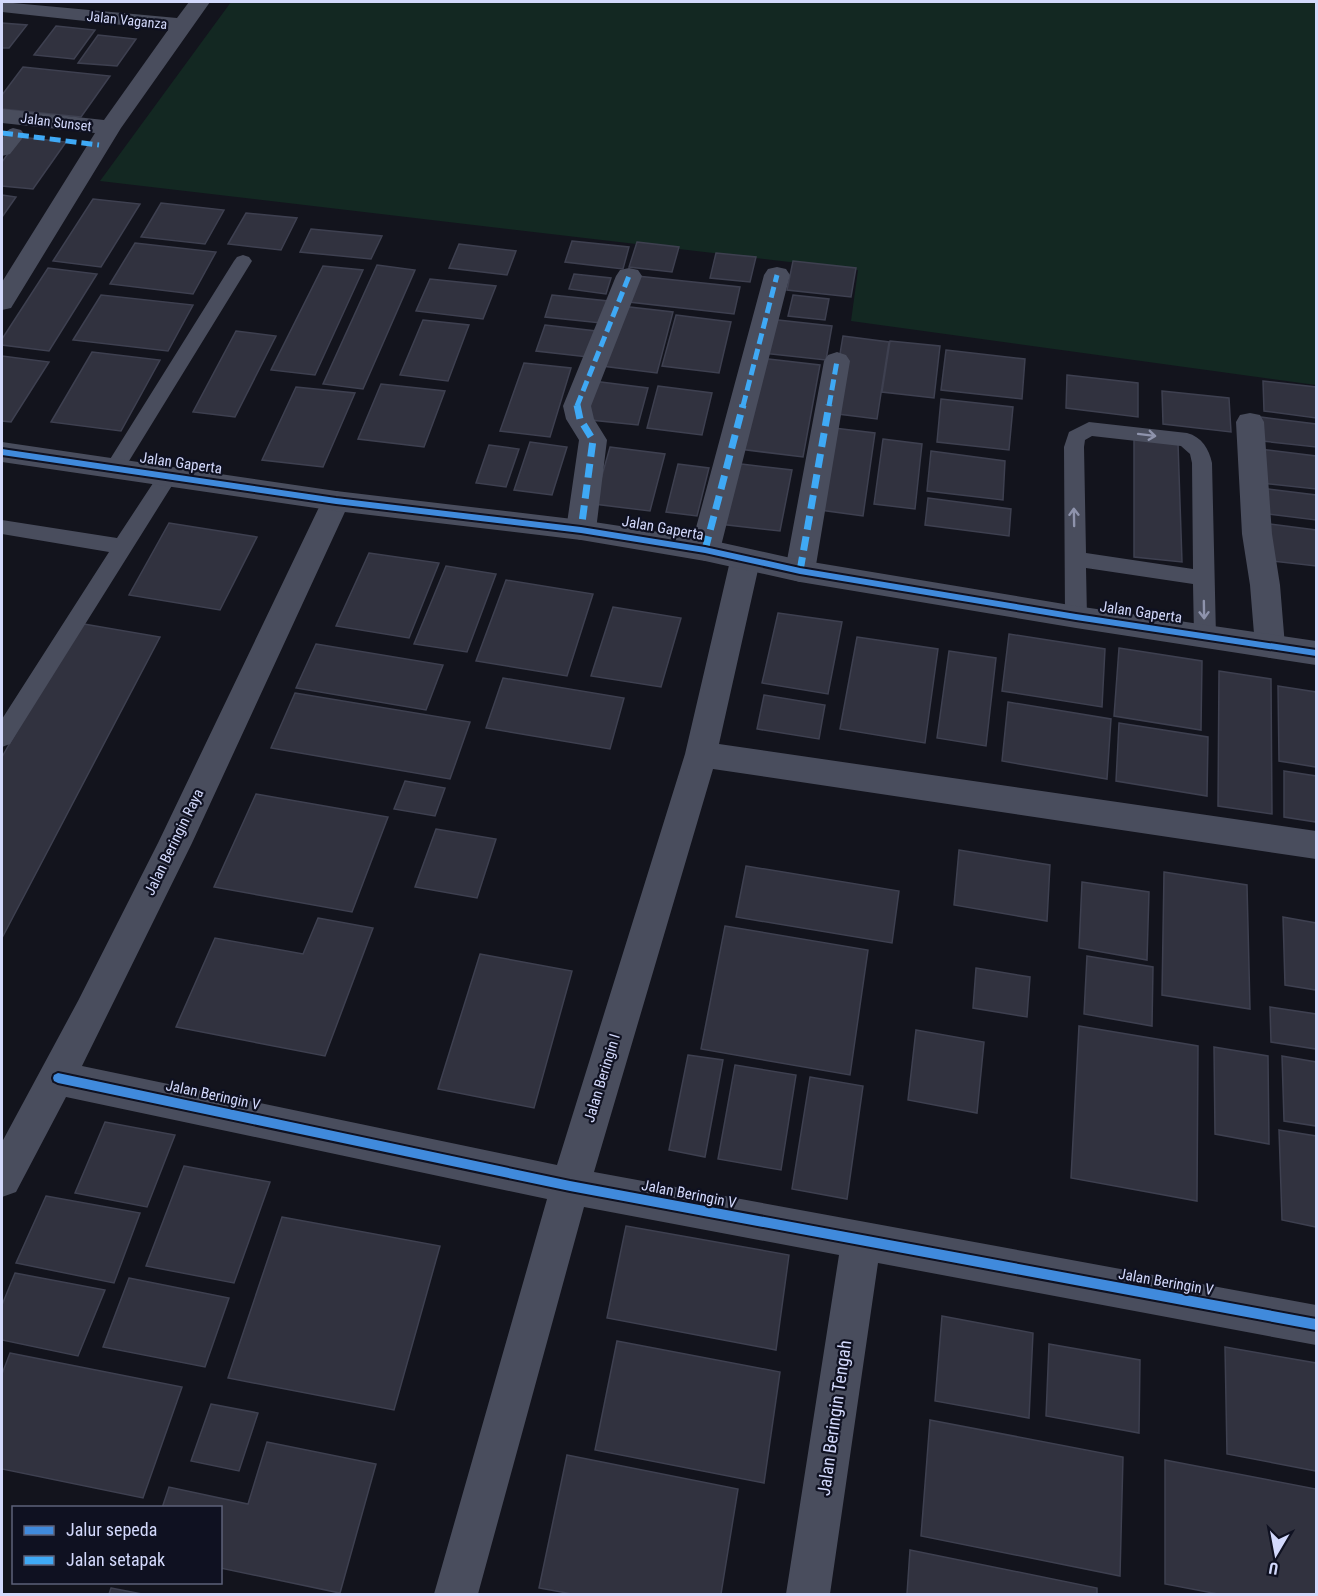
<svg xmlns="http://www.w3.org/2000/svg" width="1318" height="1596" viewBox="0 0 1318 1596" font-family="'Roboto Condensed',sans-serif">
	<rect width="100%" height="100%" fill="#13141d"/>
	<path fill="#132822" d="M231,2H1316V385L851,321L858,270L100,181Z"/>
	<path fill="#31323f" stroke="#3e4050" stroke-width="1.5" d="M2,23L27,25L9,48H2Z
		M56,26L95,30L74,59L34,55Z
		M98,35L136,39L117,66L78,63Z
		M23,67L110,76L81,117L2,109V95Z
		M20,137L66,142L33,189L2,186V162Z
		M2,195L16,197L2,217Z
		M93,199L140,204L101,267L53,261Z
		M161,203L224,210L205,244L141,237Z
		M246,213L297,218L281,250L228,244Z
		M311,229L382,236L371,259L300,252Z
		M572,241L629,247L623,269L565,262Z
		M637,242L679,247L672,272L629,267Z
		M135,243L216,252L193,294L110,284Z
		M459,244L516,251L507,275L449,268Z
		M716,253L756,257L750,282L710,278Z
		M793,261L856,268L851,297L787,290Z
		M377,265L415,270L363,389L323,384Z
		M323,266L363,270L315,375L271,370Z
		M48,268L97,274L49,351L2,345V339Z
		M574,274L611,278L606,294L569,289Z
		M637,276L740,287L734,314L629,302Z
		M430,279L496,286L483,319L416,311Z
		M101,295L193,305L168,351L73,340Z
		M552,295L608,301L601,323L545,317Z
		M793,295L829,299L825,320L788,316Z
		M621,306L673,312L657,373L602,366Z
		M676,315L731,322L719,373L662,366Z
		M769,319L832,326L826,360L762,353Z
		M423,320L469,325L448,381L400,375Z
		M545,325L596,331L588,357L536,351Z
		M236,331L276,336L235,417L193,412Z
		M843,336L889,342L877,419L830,413Z
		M890,341L940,346L934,398L882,392Z
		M946,350L1025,359L1022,399L941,390Z
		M92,352L160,360L121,431L51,422Z
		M2,356L49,362L11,422L2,421Z
		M759,358L820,365L803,457L739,449Z
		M524,363L571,368L550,437L500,431Z
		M1067,375L1138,383V417L1066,408Z
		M593,381L648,388L638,425L581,419Z
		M1263,381L1316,387V418L1264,411Z
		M381,384L445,391L424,447L358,439Z
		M658,386L712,393L702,435L647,428Z
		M296,387L355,393L323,467L262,460Z
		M1162,391L1229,398L1231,432L1163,424Z
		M941,399L1013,407L1009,450L937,442Z
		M1261,417L1316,424V447L1262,441Z
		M834,428L875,433L863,516L820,510Z
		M1134,438L1178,443L1182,562L1134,557Z
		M883,439L922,444L915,509L874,504Z
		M530,442L567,447L552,495L514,490Z
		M489,445L519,449L506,487L476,483Z
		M610,447L665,454L650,511L594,504Z
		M1259,449L1316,456V489L1261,483Z
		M931,451L1005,461L1003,500L927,491Z
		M733,463L792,470L780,531L719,524Z
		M678,464L709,468L697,516L666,512Z
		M1261,488L1316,495V520L1261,513Z
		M928,498L1011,509L1009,536L925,525Z
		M169,523L257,537L220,610L129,595Z
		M1262,523L1316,530V566L1264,560Z
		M369,553L439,563L409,638L336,626Z
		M446,566L496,574L467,652L414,644Z
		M506,580L593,594L567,676L476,661Z
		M613,607L681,618L661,687L591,676Z
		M778,613L842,622L828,694L762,683Z
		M78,623L160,637L2,938V757Z
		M1009,634L1105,649L1102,707L1002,691Z
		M857,637L938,649L925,743L840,729Z
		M316,644L443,665L426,710L296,688Z
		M1119,648L1202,661L1201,730L1114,716Z
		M949,651L996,658L986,746L937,738Z
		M1219,671L1271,679L1272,814L1218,806Z
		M503,678L624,698L610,749L486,728Z
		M1278,686L1316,692V767L1279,761Z
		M295,693L470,722L450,779L271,748Z
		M764,695L825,705L819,739L757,729Z
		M1008,702L1111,719L1107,779L1002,761Z
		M1119,723L1208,737L1207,796L1116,781Z
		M1284,771L1316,776V822L1284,817Z
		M405,781L445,788L435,816L394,809Z
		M256,794L388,817L352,912L214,887Z
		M436,829L496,839L477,898L415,887Z
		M959,850L1050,865L1047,921L954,905Z
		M746,866L899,891L892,943L736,917Z
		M1164,872L1247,885L1250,1009L1162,995Z
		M1082,882L1149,892L1147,960L1079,948Z
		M1283,917L1316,923V990L1285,985Z
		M318,918L373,928L325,1056L176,1027L215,938L303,954Z
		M725,926L868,950L850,1075L701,1049Z
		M480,954L572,971L534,1108L438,1089Z
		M1087,956L1153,967L1152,1026L1084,1014Z
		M976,968L1030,977L1027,1017L973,1008Z
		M1270,1007L1316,1014V1049L1271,1042Z
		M1079,1026L1198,1046L1197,1201L1071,1178Z
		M916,1030L984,1042L977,1113L908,1100Z
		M1214,1047L1268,1056L1269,1144L1215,1134Z
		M688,1055L723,1060L705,1157L669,1150Z
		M1282,1056L1316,1062V1126L1284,1121Z
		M735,1065L796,1075L781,1170L718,1159Z
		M810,1077L863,1086L847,1199L792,1189Z
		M105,1122L175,1135L147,1207L75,1193Z
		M1279,1130L1316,1136V1227L1282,1220Z
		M184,1166L270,1182L234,1283L146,1266Z
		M46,1196L140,1213L114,1283L16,1263Z
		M282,1217L440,1246L394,1410L228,1378Z
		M626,1226L789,1255L776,1350L607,1318Z
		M15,1273L105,1290L78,1356L2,1340V1305Z
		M129,1278L229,1298L205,1367L103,1347Z
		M942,1316L1033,1333L1029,1418L935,1401Z
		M617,1341L780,1372L764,1483L595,1450Z
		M1049,1344L1140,1360L1139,1433L1046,1416Z
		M1225,1347L1316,1363V1471L1227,1454Z
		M10,1353L182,1387L143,1498L2,1469V1374Z
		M211,1404L258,1413L239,1471L191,1461Z
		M930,1420L1123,1457L1120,1576L921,1536Z
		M267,1442L376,1464L340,1593L220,1568V1508H162L169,1487L248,1504Z
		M567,1455L738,1489L721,1594H572L539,1588Z
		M1165,1460L1316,1489V1594H1218L1165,1584Z
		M910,1550L1097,1588V1594H907Z
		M111,1588L142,1594H109Z"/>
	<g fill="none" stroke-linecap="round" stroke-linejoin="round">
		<path fill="#494d5d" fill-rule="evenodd" d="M243,255L249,257L252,261L121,474L114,476L107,474L104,469L107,464L234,261L237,257Z
			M1089,422L1187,433C1202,437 1209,449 1212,463L1216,636L1213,642L1205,644L1197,642L1194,636L1193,584L1086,568L1087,617L1084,623L1076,625L1068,623L1065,617L1064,447L1069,432ZM1092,436L1181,446L1190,454L1192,463L1193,569L1086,553L1084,447L1085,440Z
			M168,469L175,471L178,476L10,744L2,747V719L109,552L2,534V520L117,538L161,471Z"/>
		<path fill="#494d5d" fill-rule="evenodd" d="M2,2L177,18L189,2H210L121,128L11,308L2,310V282L95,133L2,123V109L104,120L168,30L2,12Z
			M13,128L21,130L25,135L10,154L2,156C2,143 0,132 13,128Z
			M777,267L786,269L790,275L720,550L715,557L705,561L695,557L690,550L764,275L768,269Z
			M629,268L638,270L642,276L591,406L594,419L607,440L596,530L591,537L581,540L571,537L566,530L579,440L566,419L563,406L616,276L620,270Z
			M837,352L846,355L850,361L815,571L810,579L800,582L790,579L785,571L824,361L828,355Z
			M1250,413L1260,415L1264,422L1272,534L1280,585L1285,646L1281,654L1270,658L1259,654L1255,646L1250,585L1242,534L1236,422L1240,415Z
			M336,491L346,494L350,501L192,843L82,1066L557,1165L685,754L730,561L735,553L745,550L755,553L760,561L719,744L1316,831V859L713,769L594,1172L1316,1305V1345L878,1263L830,1594H786L839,1255L584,1207L478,1594H434L547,1199L66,1097L16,1192L2,1197V1142L78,1001L158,843L322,501L326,494Z"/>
		<path fill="#494d5d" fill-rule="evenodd" d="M2,442L336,491L581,520L705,539L800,560L1076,606L1316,641V665L1076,628L800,582L705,561L581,540L336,511L2,462Z"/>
		<path stroke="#3fa9f5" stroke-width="5" stroke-dasharray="11 5" stroke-linecap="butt" d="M2,133L99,145
			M577,406L629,276
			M743,406L777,275
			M829,406L837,361"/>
		<path stroke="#3fa9f5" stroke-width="7" stroke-dasharray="14 7" stroke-linecap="butt" d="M577,405L580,419L593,440L581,530
			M705,550L743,405
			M800,571L829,405"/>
		<defs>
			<path id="cycleway" d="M2,449L336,498L581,527L705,547L800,568L1076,614L1316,650V656L1076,620L800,574L705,553L581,533L336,504L2,455Z
				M58,1073L570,1181L1316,1319V1330L570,1191L58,1083L54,1081L53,1078L54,1075Z"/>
		</defs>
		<use href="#cycleway" stroke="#0f1121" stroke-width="4"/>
		<use href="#cycleway" fill="#408adc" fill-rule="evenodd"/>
	</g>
	<defs><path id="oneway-shaft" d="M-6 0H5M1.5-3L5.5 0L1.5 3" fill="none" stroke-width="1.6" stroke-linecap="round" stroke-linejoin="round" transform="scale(1.5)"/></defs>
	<g stroke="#8e93ac">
		<use href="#oneway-shaft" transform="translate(1147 435) rotate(7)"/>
		<use href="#oneway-shaft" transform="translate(1074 517) rotate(-91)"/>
		<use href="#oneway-shaft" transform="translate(1204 610) rotate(89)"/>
	</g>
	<g text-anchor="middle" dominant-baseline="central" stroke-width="4.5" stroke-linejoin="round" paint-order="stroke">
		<g font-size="14" fill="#d3d9fc" stroke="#0f1121">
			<text transform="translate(127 20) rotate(6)">Jalan Vaganza</text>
			<text transform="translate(56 122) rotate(7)">Jalan Sunset</text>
		</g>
		<g font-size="15" fill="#d3d9fc" stroke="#0f1121">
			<text transform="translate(181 463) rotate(8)">Jalan Gaperta</text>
			<text transform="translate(663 528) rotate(10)">Jalan Gaperta</text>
			<text transform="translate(1141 612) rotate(8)">Jalan Gaperta</text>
			<text transform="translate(174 842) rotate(-64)">Jalan Beringin Raya</text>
			<text transform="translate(602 1078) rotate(-73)">Jalan Beringin I</text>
			<text transform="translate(213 1095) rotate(12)">Jalan Beringin V</text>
			<text transform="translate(689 1194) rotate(11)">Jalan Beringin V</text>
			<text transform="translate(1166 1282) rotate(10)">Jalan Beringin V</text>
		</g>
		<g font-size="18" fill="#d3d9fc" stroke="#0f1121">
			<text transform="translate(834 1418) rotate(-82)">Jalan Beringin Tengah</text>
		</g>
	</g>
	<rect width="1318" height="1596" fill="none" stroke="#d3d9fc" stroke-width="6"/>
	<rect x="12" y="1506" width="210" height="78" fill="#0f1121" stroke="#5d6179" stroke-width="1.5"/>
	<rect x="24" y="1526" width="30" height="9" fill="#408adc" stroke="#5d6179" stroke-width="1.5"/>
	<text x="66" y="1536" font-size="18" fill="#d3d9fc">Jalur sepeda</text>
	<rect x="24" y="1556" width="30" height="9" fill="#3fa9f5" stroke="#5d6179" stroke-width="1.5"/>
	<text x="66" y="1566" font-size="18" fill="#d3d9fc">Jalan setapak</text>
	<g transform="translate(1276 1554) rotate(190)" stroke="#0f1121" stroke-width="4.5" paint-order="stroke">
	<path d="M0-4.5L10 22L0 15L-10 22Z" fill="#d3d9fc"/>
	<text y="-9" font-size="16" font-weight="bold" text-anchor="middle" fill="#d3d9fc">U</text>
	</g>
</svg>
